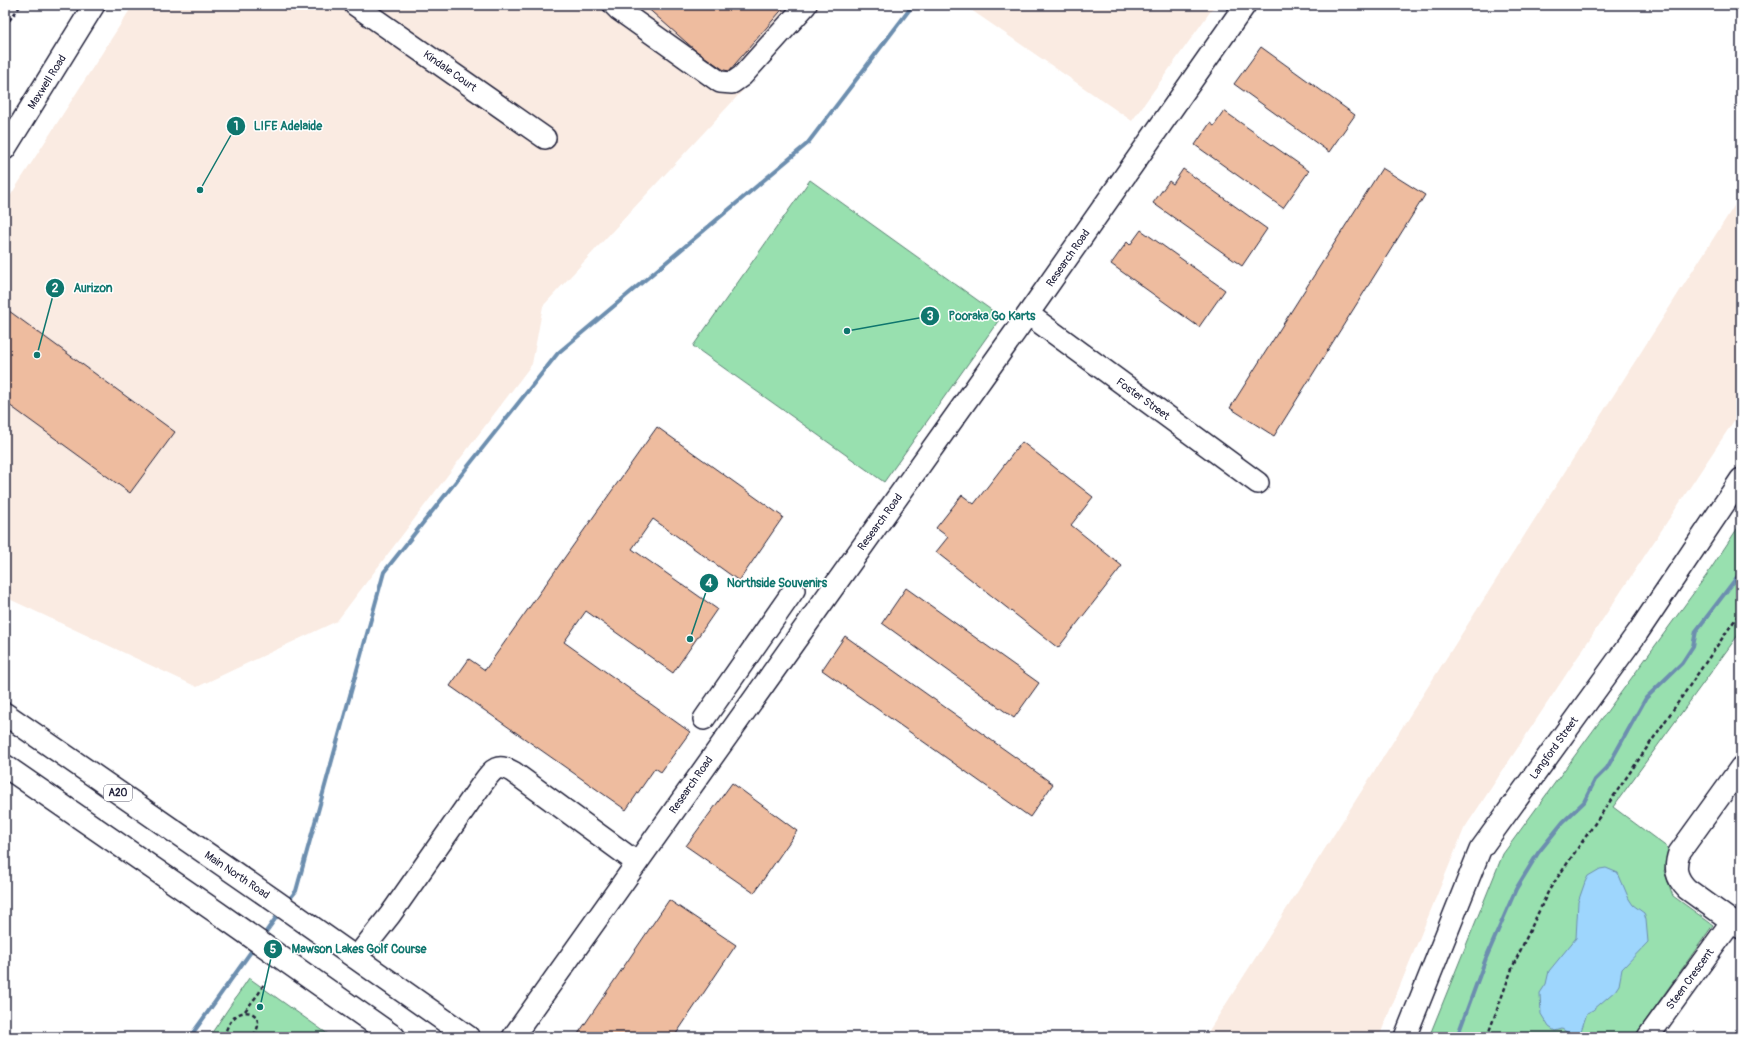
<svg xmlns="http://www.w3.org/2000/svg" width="1746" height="1042" viewBox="0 0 1746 1042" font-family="Pangolin,sans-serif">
	<rect width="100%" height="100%" fill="#fff"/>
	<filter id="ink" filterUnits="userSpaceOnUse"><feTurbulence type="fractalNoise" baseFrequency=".025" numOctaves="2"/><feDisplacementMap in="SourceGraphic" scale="8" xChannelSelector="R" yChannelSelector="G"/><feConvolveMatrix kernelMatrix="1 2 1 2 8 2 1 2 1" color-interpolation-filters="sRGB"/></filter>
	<g filter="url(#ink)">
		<path fill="#faebe2" d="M133,5H822L543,306L532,364L337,621L197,687L5,597V204Z
			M964,5H1215L1132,121Z
			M1741,195V410L1464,829L1379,1037H1205Z"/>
		<path fill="#98e0af" stroke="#5d8175" d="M810,180L1001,317L884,482L693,346Z
			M1741,523V631L1613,807L1672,851L1664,871L1673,896L1713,925L1634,1037H1429L1503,854L1706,576Z
			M249,978L332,1037H209Z"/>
		<path fill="#9ed6fd" stroke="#6c8eaf" d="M1606,868L1618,873L1629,899L1633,905L1644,913L1646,920L1648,942L1622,969L1619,985L1615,991L1593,1010L1587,1013L1580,1034L1573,1036L1562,1029L1555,1031L1549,1027L1541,1014L1540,993L1546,984L1549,971L1576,938L1578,902L1585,882L1588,876L1600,869Z"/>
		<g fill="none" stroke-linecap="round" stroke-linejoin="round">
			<path stroke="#6c8eaf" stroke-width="4" d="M287,902L296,891L384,572L558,353L807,144L913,5
				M263,936L280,912
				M190,1037L255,946
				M1457,1037L1486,958L1516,889L1538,853L1563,822L1584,802L1595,780L1607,768L1646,698L1682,663L1693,646L1696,631L1741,572"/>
		</g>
		<path fill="#eebc9f" stroke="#22223b" d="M644,5H786L729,71L724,70L695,50Z
			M1261,47L1355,115L1329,152L1234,84Z
			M1224,111L1309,171L1283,208L1195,145L1210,123L1214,126Z
			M1382,168L1425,195L1274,436L1230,408Z
			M1183,169L1267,229L1242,266L1153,203L1169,181L1173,184Z
			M1141,230L1225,290L1199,327L1111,264L1127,242L1130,245Z
			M5,308L175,432L130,493L5,402Z
			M657,427L783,517L739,581L653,519L632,549L717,609L673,673L586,611L564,642L690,732L661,772L655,768L626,810L450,686L469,659L485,670Z
			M1022,442L1093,497L1071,525L1122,566L1058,648L936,552L948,537L936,528L962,495L974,504Z
			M906,588L1039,683L1014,718L882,623Z
			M845,636L1053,784L1030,817L822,670Z
			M732,783L797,831L754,893L686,846Z
			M669,900L736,945L674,1037H576Z"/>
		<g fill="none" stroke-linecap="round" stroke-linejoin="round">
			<defs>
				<path id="minor" d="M355,5L545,138
					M614,5L619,10L720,82L732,83L742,76L806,5
					M5,149L94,5
					M1028,314L1258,483
					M704,719L794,590
					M1741,767L1679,853C1674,868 1676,878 1687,889L1741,928
					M356,958L390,915L482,784C492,771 496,762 513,772L636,862
					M513,1037L1028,314L1245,5
					M1405,1037L1480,850L1638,632L1741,479
					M1648,1037L1732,921"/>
				<path id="highway" d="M5,714L275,901L468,1037
					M5,766L215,911L394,1037"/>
			</defs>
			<use href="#minor" stroke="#22223b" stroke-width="24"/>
			<use href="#highway" stroke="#22223b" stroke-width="25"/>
			<path stroke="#22223b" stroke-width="2.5" stroke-dasharray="4 3" stroke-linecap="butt" d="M5,26L21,5
				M245,1011L259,993L265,982
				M224,1037C234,996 273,1013 252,1037
				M1487,1037L1513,966L1549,890L1741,611"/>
			<use href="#minor" stroke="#fff" stroke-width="21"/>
			<use href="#highway" stroke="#fff" stroke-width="22"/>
		</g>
	</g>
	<g text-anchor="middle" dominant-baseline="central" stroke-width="3" stroke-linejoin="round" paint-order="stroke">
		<rect fill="#fff" stroke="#646476" stroke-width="1" x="104" y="785" width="28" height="16" rx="3"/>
		<g font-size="10" font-weight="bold" fill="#22223b">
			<text x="118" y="793">A20</text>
		</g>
		<g font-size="11" fill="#22223b" stroke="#fff">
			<text transform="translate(450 71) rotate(35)">Kindale Court</text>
			<text transform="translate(47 82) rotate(-58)">Maxwell Road</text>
			<text transform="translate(1068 258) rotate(-55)">Research Road</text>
			<text transform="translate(1143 399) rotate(36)">Foster Street</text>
			<text transform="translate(880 522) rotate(-54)">Research Road</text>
			<text transform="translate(1554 748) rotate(-54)">Langford Street</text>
			<text transform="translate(691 785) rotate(-55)">Research Road</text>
			<text transform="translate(237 875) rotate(34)">Main North Road</text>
			<text transform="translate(1690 979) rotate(-54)">Steen Crescent</text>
		</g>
	</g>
	<path fill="none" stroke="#0f766e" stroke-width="1.5" d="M200 190L236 126M37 355L55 288M847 331L930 316M690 639L709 583M260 1007L273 949"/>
	<g fill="#0f766e" stroke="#fff" stroke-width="1.5">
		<circle cx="200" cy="190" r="4"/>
		<circle cx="37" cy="355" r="4"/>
		<circle cx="847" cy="331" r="4"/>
		<circle cx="690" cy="639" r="4"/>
		<circle cx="260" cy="1007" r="4"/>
		<circle cx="236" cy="126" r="10"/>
		<circle cx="55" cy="288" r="10"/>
		<circle cx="930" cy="316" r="10"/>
		<circle cx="709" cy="583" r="10"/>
		<circle cx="273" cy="949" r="10"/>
	</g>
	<g font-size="12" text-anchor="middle" font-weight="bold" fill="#fff">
		<text x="236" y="130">1</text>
		<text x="55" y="292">2</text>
		<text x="930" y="320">3</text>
		<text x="709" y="587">4</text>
		<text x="273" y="953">5</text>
	</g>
	<g font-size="12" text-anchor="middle" font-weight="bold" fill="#0f766e" stroke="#fff" stroke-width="3" stroke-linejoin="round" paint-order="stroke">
		<text x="288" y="130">LIFE Adelaide</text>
		<text x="93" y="292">Aurizon</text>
		<text x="992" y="320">Pooraka Go Karts</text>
		<text x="777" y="587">Northside Souvenirs</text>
		<text x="359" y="953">Mawson Lakes Golf Course</text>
	</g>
	<rect width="1746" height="1042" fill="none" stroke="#fff" stroke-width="20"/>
	<rect x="10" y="10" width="1726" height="1022" fill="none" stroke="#22223b" stroke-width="1.5" filter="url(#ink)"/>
</svg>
